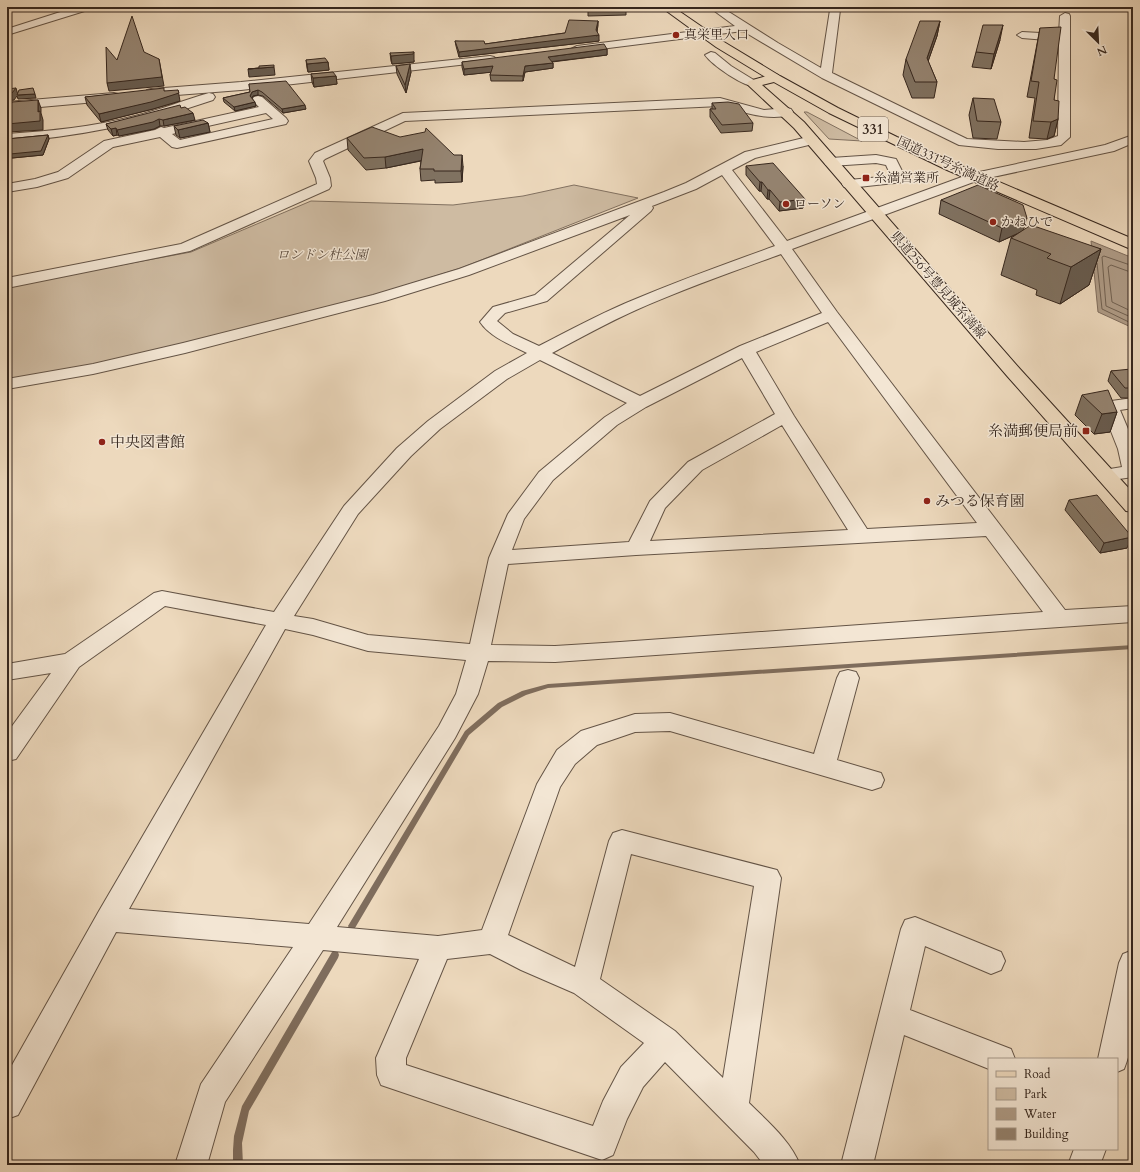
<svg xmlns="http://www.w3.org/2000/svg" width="1140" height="1172" viewBox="0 0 1140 1172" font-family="Cardo,'Noto Serif JP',serif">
	<rect width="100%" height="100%" fill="#edd9bd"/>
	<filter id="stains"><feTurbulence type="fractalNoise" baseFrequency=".005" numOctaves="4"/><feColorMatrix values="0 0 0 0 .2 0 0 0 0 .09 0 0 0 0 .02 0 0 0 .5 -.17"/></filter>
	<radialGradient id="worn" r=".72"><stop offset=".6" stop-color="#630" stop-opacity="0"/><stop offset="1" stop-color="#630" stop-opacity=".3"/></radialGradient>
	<path fill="#cebba2" stroke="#827160" d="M804,112H807L862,141L829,139Z
		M574,185L638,198L461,268L332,308L84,368L7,381V286L191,252L311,201L453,205L523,196Z"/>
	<path fill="#af9c87" stroke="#7f6d5d" d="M1091,241L1133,258V328L1098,312Z"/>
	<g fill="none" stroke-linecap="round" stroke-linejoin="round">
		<path stroke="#726252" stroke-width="1" d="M1097,263L1102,309L1133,324
			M1133,266L1104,256L1102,257L1106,306L1133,318
			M1133,273L1111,265L1108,267L1112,302L1133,312"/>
		<path fill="#7f6d5d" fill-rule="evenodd" d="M1133,645V649L548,688L526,695L502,707L469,735L355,928L352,929L349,928L348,926L465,731L498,703L522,691L548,684Z
			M335,951L338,952L339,955L338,958L249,1111L242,1143L243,1165H233V1150L234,1136L242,1106L332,952Z"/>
		<defs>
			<path id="minor" d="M76,7H92L91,9L7,35V29Z
				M709,7H721L778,43L821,68L830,10L829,7H839L840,10L832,73L967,139L1024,142L1047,140L1058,136L1059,41L1022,38L1017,35L1022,32L1059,34L1060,16L1065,13L1069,14L1070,16V137L1061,145L1036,149H998L959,145L822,78L743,31L577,52L571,49L577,46L735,26Z
				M711,52L715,53L731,66L757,82L759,84L757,86C746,89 712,65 705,55Z
				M490,56L494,57L496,59L494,61L241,90L151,97L147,96L145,93L147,90L151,89L241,82Z
				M114,93L118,94L120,97L118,100L7,110V102Z
				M209,93L213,94L215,97L213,100C146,123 78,137 7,142V134C50,131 93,127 135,116C160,110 184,100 209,93Z
				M258,96L262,97L286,118L288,121L286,124L177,148L172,147L160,137L113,147L68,178L37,187L7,192V184L35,179L58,172L104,141L155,130L161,127L164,128L259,107L252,100L254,97ZM266,113L273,119L180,140L172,134Z
				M720,98L764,110L787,108L791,109L793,112L791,115C766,121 744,112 720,106L405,121L325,159L323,161L330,178L331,186L329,189L190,251L7,288V278L181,244L317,184L316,178L309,161L315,153L403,113Z
				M1133,135V143L1114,151L979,180L792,249L837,312L1065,610L1133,606V622L555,662L488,661L478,694L455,738L337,927L438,936L482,930L537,784L557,750L581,731L635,714L670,713L814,754L837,678L840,672L848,670L856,672L859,678L837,760L881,773L884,780L881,787L872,790L670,731L635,732L597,745L575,764L560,787L508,935L575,967L609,841L613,833L622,830L777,870L781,878L749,1103C768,1122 790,1140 800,1165H764L754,1152L665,1062L643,1087L627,1119L613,1155L602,1160L381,1085L377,1075L376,1058L419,959L323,950L225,1102L207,1165H175L201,1084L293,947L116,932L18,1115L7,1119V1074L99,911L266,625L165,606L79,667L16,759L7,761V733L51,673L7,680V664L65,654L154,593L162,591L274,612L344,506L397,448L428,421L495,371L527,353C511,345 490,337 480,322L493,307L535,295L630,215L469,275L385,301L185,353L93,374L7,389V379L93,364L183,343L373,295L459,269L664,192L686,183L745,152L812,136L817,137L818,140L817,143L755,158L732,170L787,241L970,174L1105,145ZM722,175L775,246C725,264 675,282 626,303C596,316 568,331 539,346L513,334L497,321L505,313L547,301L651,211L653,208L652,206L696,189ZM781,254L822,313L740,346L640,396L552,353C580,338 607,323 636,310C683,289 732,272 781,254ZM828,322L977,523L867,529L794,416L756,352ZM742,358L775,414L688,462L650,501L629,542L512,550L524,519L553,480L617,425L646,407ZM540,360L627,403L605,417L539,472L508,514L489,558L470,644L368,635L313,619L294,616L358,514L411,456L440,429L507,379ZM782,425L848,530L650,541L665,508L702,470ZM986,536L1043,612L620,642L555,646L491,645L508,564L636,555ZM285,629L313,635L368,651L466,660L456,694L439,726L309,924L129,909ZM631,854L754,886L723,1078L675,1031L600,979ZM490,954L521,970L574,993L644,1043L621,1067L603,1101L593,1126L406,1065V1058L447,959Z
				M876,155L896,159L906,179L904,182L849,188L844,187L842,184L844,181L849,180L891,176L886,165L876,163L831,166L826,165L824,162L826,159L831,158Z
				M1133,398V408L1120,410L1133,441V477L1105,481L1098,479L1096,475L1098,471L1122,467L1118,449L1101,406L1104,402Z
				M915,917L1001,952L1005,961L1001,970L991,974L925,946L910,1010L1011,1049L1015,1059H989V1069L904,1035L873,1165H841L901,929L905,920Z
				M1133,950C1133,989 1139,1033 1124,1069L1117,1072V1059H1098L1119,963L1123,954Z
				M1074,1149H1106L1100,1165H1068Z"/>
			<path id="major" d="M774,74L778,75L780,78L778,81L762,85L804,122L1020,369L1133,493V512L1126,511L1008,377L794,128L747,84L749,81Z"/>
			<path id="highway" d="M661,7H673L724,42L780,76L838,108L897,137L957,164L1133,239V250L947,170L829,113L772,81L716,47Z"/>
		</defs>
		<use href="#minor" stroke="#645446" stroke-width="2"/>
		<use href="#major" stroke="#36271e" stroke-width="2"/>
		<use href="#highway" stroke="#36271e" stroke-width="2"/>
		<use href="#minor" fill="#f3e6d4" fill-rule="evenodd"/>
		<use href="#major" fill="#edd9bd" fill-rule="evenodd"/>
		<use href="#highway" fill="#edd9bd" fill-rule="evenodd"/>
	</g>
	<path fill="#807261" stroke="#36271e" d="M588,7L626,10V15L588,16Z
		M598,21L597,32L599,41L459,57L456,46L455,41L485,44L565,33Z
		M940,21L937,36L928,61L937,82L934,98H912L903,75L906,59Z
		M1040,28L1054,79V100L1058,119L1054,136L1047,139L1029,138L1035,98L1027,97L1037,44Z
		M1000,40L991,69L972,67L976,52Z
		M607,49V55L552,62L553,63V68L525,72L523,81H491L490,75L491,72L464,75L462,67V62Z
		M390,53L414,60V62L392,64L391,61Z
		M306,60L328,62L329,70L308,72L307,68Z
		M396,66L411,72L406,93L397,74Z
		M311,74L336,76L337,84L314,87L312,82Z
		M249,84L306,109L283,113L263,96L258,95L253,96L252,98L256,106L235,111L224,102L223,98L250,92Z
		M165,91L180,101L153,109L101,122L87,105L85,97Z
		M973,98L1001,122L997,139L973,138L969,115Z
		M712,103L753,123L752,131L721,133L710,117V109H712Z
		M181,108L195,120L164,126H160L154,129L119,136L117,135L113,136L108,130L106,124Z
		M208,123L210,132L180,138L176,135L174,126Z
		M48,135L49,139L43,155L12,158L10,152H7V139Z
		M347,138L463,166L462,182L435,183V180L421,181L420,169L421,161L386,168L366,170L348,150Z
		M746,166L805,199L803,208L779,211L769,199H767L761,191H759L746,175Z
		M941,200L1023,230L1101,249L1089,285L1060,304L1036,295L1037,290L1001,275L1011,238L1017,234L999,242L939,214Z
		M1111,371H1133V398H1121L1108,381Z
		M1082,395L1117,412L1110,432L1094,434L1075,415Z
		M1069,500L1127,548L1100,553L1065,510Z"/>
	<path fill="#685c4f" stroke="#36271e" d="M598,21V26L596,36L599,35V41L459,57V52L596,30Z
		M940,21L937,36L924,73L927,58Z
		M1003,25L1000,40L991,69L994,54Z
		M607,49V55L548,62V57Z
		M414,52V62L392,64L391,56Z
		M159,59L164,86L109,91L107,83Z
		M328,62L329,70L308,72L307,64Z
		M553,63V68L525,72L523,81V76L525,66Z
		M410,64L411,72L406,93L405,85Z
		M493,66V72L464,75V69Z
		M274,67L275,75L249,77L248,69Z
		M336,76L337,84L314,87L313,78Z
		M16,88L18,95L35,94L36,98L18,99L17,96L14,100L7,101V93Z
		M178,90L180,101L153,109L101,122L99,114L166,97Z
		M258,90V95L253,96L251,100L250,96L252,92Z
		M38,100L41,108V113L43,120V130L8,132L7,129V124L38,112Z
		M255,102L256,106L235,111L234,107Z
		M305,105L306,109L283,113L282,109Z
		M193,113L195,120L164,126L163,120Z
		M159,119L160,126L154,129L119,136L117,130Z
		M1058,119L1054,136L1047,139L1051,122Z
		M208,123L210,132L180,138L178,130Z
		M116,128L117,135L113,136L111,129Z
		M48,135L49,139L43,155L12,158L10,154Z
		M423,149L424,160L386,168L385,157Z
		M462,155L463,166L462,182L461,171Z
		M760,182H762L761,191H759Z
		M768,190H770L769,199H767Z
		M805,199L803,208L779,211L780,202Z
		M1027,218L1023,231L999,242L1002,228Z
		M1101,249L1089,285L1060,304L1071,267Z
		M1117,412L1110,432L1094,434L1102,414Z
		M1132,537L1127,548L1100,553L1104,543Z"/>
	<path fill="#958471" stroke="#36271e" d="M588,7H625L626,10H588Z
		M132,16L144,52L159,59L162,77L107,83L106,47L117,60Z
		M569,20L598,21L596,30L599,35L459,52L455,41H484L485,44L565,33Z
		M920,21H940L927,58L937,82H915L906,59Z
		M983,25H1003L994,54L976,52Z
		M1061,27L1054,79L1057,80L1054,100L1059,101L1058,119L1051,122L1033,121L1039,82L1031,81L1040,28Z
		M604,44L607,49L548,57L553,63L525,66L523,76L490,75L493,66L464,69L462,62Z
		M414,52L413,54L391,56L390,53Z
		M325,58L328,62L307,64L306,60Z
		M410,64L405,85L396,66Z
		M274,65V67L248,69L259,68V66Z
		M333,72L336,76L313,78L311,74Z
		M286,81L305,105L282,109L262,92L258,90L252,92L250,96L255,102L234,107L223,98L250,92L249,84Z
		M16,88L12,93L7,94V89Z
		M33,88L35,94L17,95L19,90Z
		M164,88V91L178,90L179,93L151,102L99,114L85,97Z
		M973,98L994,99L1001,122L977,121Z
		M38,100V112L40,111V121L7,124V119L12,102Z
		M728,102L739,104L753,123L722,125L710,109H716L712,103Z
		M180,105L181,108L185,107L193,113L163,120L159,119L153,122L117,130L116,128L111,129L106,124Z
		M203,120L208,123L178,130L174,126Z
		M372,127L400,137L425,132L426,128L454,155H462L461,171H434V169H420L423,149L385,157L364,158L347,138Z
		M48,135L41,151L10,154V148H7V139Z
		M773,163L805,199L780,202L770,190H768L762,182H760L746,166Z
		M978,185L1023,205L1027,218L1002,228L941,200Z
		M1031,225L1101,249L1071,267L1047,258L1051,254L1011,238Z
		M1131,369L1133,371V388H1125L1111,371Z
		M1108,390L1117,412L1102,414L1082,395Z
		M1097,495L1132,537L1104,543L1069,500Z"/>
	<g fill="#8f2418" stroke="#f3e6d4" stroke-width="1.5">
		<circle cx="676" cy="35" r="4"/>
		<rect x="862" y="174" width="8" height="8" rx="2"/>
		<circle cx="786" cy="204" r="4"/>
		<circle cx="993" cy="222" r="4"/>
		<rect x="1082" y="427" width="8" height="8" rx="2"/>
		<circle cx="102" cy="442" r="4"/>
		<circle cx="927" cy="501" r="4"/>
	</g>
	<g text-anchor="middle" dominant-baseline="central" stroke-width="3" stroke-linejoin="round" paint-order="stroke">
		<g font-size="13" fill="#36271e" stroke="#f3e6d4" text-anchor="start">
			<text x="684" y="35">真栄里入口</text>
			<text x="874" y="178">糸満営業所</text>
			<text x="794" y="204">ローソン</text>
			<text x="1001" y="222">かねひで</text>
		</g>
		<g font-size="13" fill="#36271e" stroke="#f3e6d4">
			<text transform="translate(948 164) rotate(25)">国道331号糸満道路</text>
			<text transform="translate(938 285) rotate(49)">県道256号豊見城糸満線</text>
		</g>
		<g font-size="13" font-style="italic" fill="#5c4c3f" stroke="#f3e6d4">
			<text x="322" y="255">ロンドン杜公園</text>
		</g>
		<rect fill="#f3e6d4" stroke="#6f6055" stroke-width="1" x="858" y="117" width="30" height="24" rx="3"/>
		<g font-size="14" font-weight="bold" fill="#36271e">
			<text x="873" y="129">331</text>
		</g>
		<g font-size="15" fill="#36271e" stroke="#f3e6d4" text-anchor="start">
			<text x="1078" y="431" text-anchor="end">糸満郵便局前</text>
			<text x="110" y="442">中央図書館</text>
			<text x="935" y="501">みつる保育園</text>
		</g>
	</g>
	<rect width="1140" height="1172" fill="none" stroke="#edd9bd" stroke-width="24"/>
	<rect x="8" y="8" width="1124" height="1156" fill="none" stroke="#36271e" stroke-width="2"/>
	<rect x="12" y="12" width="1116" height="1148" fill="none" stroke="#36271e"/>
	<rect x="988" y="1058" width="130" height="92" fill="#f3e6d4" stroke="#a79a8b"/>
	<rect x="996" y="1071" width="20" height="6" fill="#edd9bd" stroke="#a79a8b"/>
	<text x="1024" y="1078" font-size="12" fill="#36271e">Road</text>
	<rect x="996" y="1088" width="20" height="12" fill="#cebba2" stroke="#a79a8b"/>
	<text x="1024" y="1098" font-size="12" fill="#36271e">Park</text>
	<rect x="996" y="1108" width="20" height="12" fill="#af9c87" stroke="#a79a8b"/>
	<text x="1024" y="1118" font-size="12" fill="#36271e">Water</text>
	<rect x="996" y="1128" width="20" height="12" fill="#958471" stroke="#a79a8b"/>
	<text x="1024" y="1138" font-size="12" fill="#36271e">Building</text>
	<g transform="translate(1098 42) rotate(156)" stroke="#f3e6d4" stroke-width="3" paint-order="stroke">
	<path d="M0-3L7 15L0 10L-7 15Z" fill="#36271e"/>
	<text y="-6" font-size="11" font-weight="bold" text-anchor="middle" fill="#36271e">N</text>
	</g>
	<rect width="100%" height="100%" filter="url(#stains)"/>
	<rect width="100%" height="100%" fill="url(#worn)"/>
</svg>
